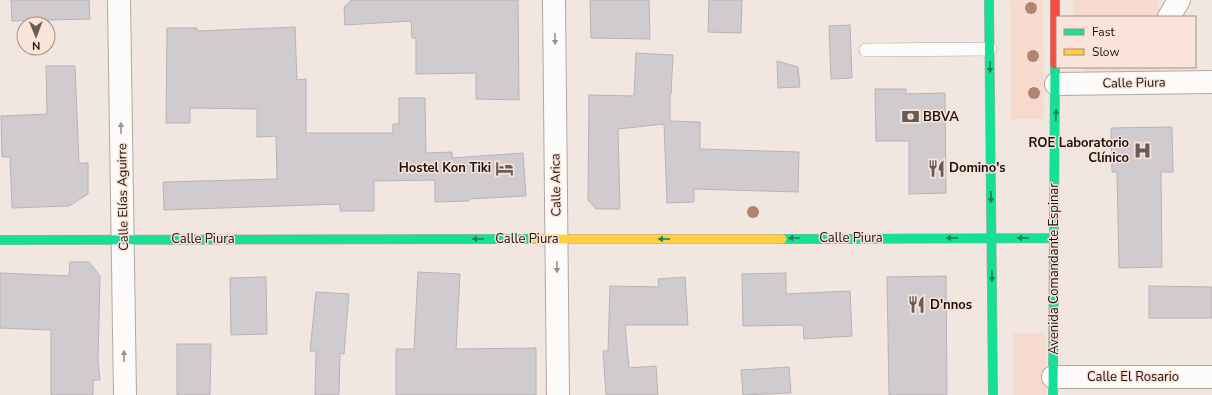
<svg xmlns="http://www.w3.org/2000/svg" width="1212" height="395" viewBox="0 0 1212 395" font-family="'Nunito Sans',sans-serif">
	<rect width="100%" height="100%" fill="#f2e6e1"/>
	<path fill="#f7dace" d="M1010,0H1043L1044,119H1011Z
		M1073,0H1158L1159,17H1073Z
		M1078,67H1160V75H1088Z
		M1013,333H1046V395H1013Z"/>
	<path fill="#d0cbcf" stroke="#b8b3b7" d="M11,0H89L90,19L12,21Z
		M351,0H518L519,100L476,99V73L416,74V38H412L411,21L345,25L344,7Z
		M590,0H649L650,39L591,38Z
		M709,0H742L741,33L708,32Z
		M850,25L852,78L831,79L829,26Z
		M295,27L297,80L306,79V133H393V124H399V98H425L426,153L452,152V158L523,153L526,196L469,199V201L435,202V180L374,181V211H340V204L164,210L163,182L277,179L276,136L257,137V109L190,108V123H166L167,28H197V31Z
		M636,53L673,55L671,94H670V121L700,122V149L799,152L798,192L694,189V202L667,203L664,124L618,129L620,209H596L588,200L589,95L634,96Z
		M777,61L798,67L800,87L778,88Z
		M46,66H75L79,163H88V194L69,206L12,208L10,157H2L1,116L47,114Z
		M875,89H906V94L945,93L946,193L909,194V141H876Z
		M1172,127L1173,172H1161L1162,267L1119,268L1117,172H1112L1111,128Z
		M70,262H89L100,276L98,360L100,380H93V395H51V330L0,328V273L69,276Z
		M418,272L460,274L456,349L536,348V395H396V349H414Z
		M786,273V294L850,291L852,336L804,339L803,325L743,326L742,274Z
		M946,276L947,395H889L887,277Z
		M266,277L267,334L231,335L230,278Z
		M685,277L688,325H625L629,368L656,366L658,395H606L603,351H608L610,286L659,287L658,279Z
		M1149,286L1212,287V318H1149Z
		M316,292L349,294L344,354L340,353L339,395H315L316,351H310Z
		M177,344H211L210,395H177Z
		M789,367L791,393L743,395L741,370Z"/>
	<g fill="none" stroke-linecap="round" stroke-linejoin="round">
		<defs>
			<path id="lane" d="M866,50L990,49"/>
			<path id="street" d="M119,0L125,395
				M554,0L558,395
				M1169,17L1179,0
				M1056,84L1212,82
				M1053,377H1212"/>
			<path id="fast" d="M989,0L993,395
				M782,239L1054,238
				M0,240L535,239
				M1053,395L1055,64"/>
			<path id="slow" d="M535,239H782"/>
			<path id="jam" d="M1055,64V0"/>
		</defs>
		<use href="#lane" stroke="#b3a7a2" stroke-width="14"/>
		<use href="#street" stroke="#b3a7a2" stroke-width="24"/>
		<use href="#fast" stroke="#b3a7a2" stroke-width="10"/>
		<use href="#slow" stroke="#b3a7a2" stroke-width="10"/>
		<use href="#jam" stroke="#b3a7a2" stroke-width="10"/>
		<use href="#lane" stroke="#fdfbfa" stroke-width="13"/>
		<use href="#street" stroke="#fdfbfa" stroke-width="22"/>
		<use href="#fast" stroke="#16e098" stroke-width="9"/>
		<use href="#slow" stroke="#ffcf43" stroke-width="9"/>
		<use href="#jam" stroke="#f24e42" stroke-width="9"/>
	</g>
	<g fill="#af856f">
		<circle cx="1031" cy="8" r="6"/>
		<circle cx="1033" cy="56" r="6"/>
		<circle cx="1034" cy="93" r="6"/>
		<circle cx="753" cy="212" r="6"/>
	</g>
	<defs><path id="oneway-solid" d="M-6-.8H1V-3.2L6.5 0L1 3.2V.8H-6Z"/></defs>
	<g fill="#98928e">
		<use href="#oneway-solid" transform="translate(555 39) rotate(89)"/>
		<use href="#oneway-solid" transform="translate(121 128) rotate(-91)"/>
		<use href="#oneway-solid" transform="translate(557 267) rotate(90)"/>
		<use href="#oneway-solid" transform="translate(124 356) rotate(-91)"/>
	</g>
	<g fill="#198359">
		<use href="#oneway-solid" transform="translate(990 67) rotate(90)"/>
		<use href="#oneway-solid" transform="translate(1056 115) rotate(-89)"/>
		<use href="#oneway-solid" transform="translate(991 197) rotate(89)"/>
		<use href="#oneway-solid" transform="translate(794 238) rotate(180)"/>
		<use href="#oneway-solid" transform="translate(952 238) rotate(180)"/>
		<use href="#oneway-solid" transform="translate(1023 238) rotate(-179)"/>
		<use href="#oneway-solid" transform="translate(478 239) rotate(180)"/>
		<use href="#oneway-solid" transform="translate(664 239) rotate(180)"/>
		<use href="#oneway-solid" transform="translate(992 276) rotate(90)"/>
	</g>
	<defs>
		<symbol id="bank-bare" viewBox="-9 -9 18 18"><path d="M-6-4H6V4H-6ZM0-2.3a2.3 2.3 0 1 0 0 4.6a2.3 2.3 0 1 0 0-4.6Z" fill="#685c56" stroke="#fae3d9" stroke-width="2.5" paint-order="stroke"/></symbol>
		<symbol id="hospital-bare" viewBox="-9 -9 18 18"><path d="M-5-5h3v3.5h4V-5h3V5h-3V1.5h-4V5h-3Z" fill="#685c56" stroke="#fae3d9" stroke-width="2.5" paint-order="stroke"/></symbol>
		<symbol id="hotel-bare" viewBox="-9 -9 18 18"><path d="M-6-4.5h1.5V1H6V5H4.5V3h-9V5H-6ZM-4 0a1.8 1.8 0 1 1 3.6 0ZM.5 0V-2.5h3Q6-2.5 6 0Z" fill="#685c56" stroke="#fae3d9" stroke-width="2.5" paint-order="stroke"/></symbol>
		<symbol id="restaurant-bare" viewBox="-9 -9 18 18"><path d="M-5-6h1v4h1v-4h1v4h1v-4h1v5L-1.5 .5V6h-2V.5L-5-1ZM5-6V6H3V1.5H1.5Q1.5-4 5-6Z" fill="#685c56" stroke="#fae3d9" stroke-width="2.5" paint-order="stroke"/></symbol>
	</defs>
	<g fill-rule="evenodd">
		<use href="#bank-bare" x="898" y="104" width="25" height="25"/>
		<use href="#hospital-bare" x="1130" y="138" width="25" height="25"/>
		<use href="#hotel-bare" x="492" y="156" width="25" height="25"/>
		<use href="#restaurant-bare" x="924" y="156" width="25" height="25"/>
		<use href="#restaurant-bare" x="904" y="292" width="25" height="25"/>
	</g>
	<g text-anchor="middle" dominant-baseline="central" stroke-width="3" stroke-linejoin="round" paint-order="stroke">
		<g font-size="13" fill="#1d110b" stroke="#fae3d9">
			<text transform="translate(1134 83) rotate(-1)">Calle Piura</text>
			<text transform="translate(556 185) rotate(-91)">Calle Arica</text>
			<text transform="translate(123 197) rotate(-91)">Calle Elías Aguirre</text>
			<text x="851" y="238">Calle Piura</text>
			<text x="203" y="239">Calle Piura</text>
			<text x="527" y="239">Calle Piura</text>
			<text transform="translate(1054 269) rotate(-90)">Avenida Comandante Espinar</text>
			<text x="1133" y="377">Calle El Rosario</text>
		</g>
		<g font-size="13" font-weight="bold" fill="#1d110b" stroke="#fae3d9" text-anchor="start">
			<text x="923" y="117">BBVA</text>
			<text x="1129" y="143" text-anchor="end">ROE Laboratorio<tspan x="1129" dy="15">Clínico</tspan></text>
			<text x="491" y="168" text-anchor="end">Hostel Kon Tiki</text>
			<text x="949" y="168">Domino's</text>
			<text x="930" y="305">D'nnos</text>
		</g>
	</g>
	<rect x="1056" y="16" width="140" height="52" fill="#fae3d9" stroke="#a28f87"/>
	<rect x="1064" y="29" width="20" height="6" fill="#16e098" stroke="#a28f87"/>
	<text x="1092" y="36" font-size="12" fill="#1d110b">Fast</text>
	<rect x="1064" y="49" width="20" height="6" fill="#ffcf43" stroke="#a28f87"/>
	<text x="1092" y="56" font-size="12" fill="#1d110b">Slow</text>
	<g transform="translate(36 36) rotate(179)"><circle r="19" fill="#fae3d9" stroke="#a28f87"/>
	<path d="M0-3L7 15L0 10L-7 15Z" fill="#685c56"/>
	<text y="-6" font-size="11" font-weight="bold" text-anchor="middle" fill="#1d110b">N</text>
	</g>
</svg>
